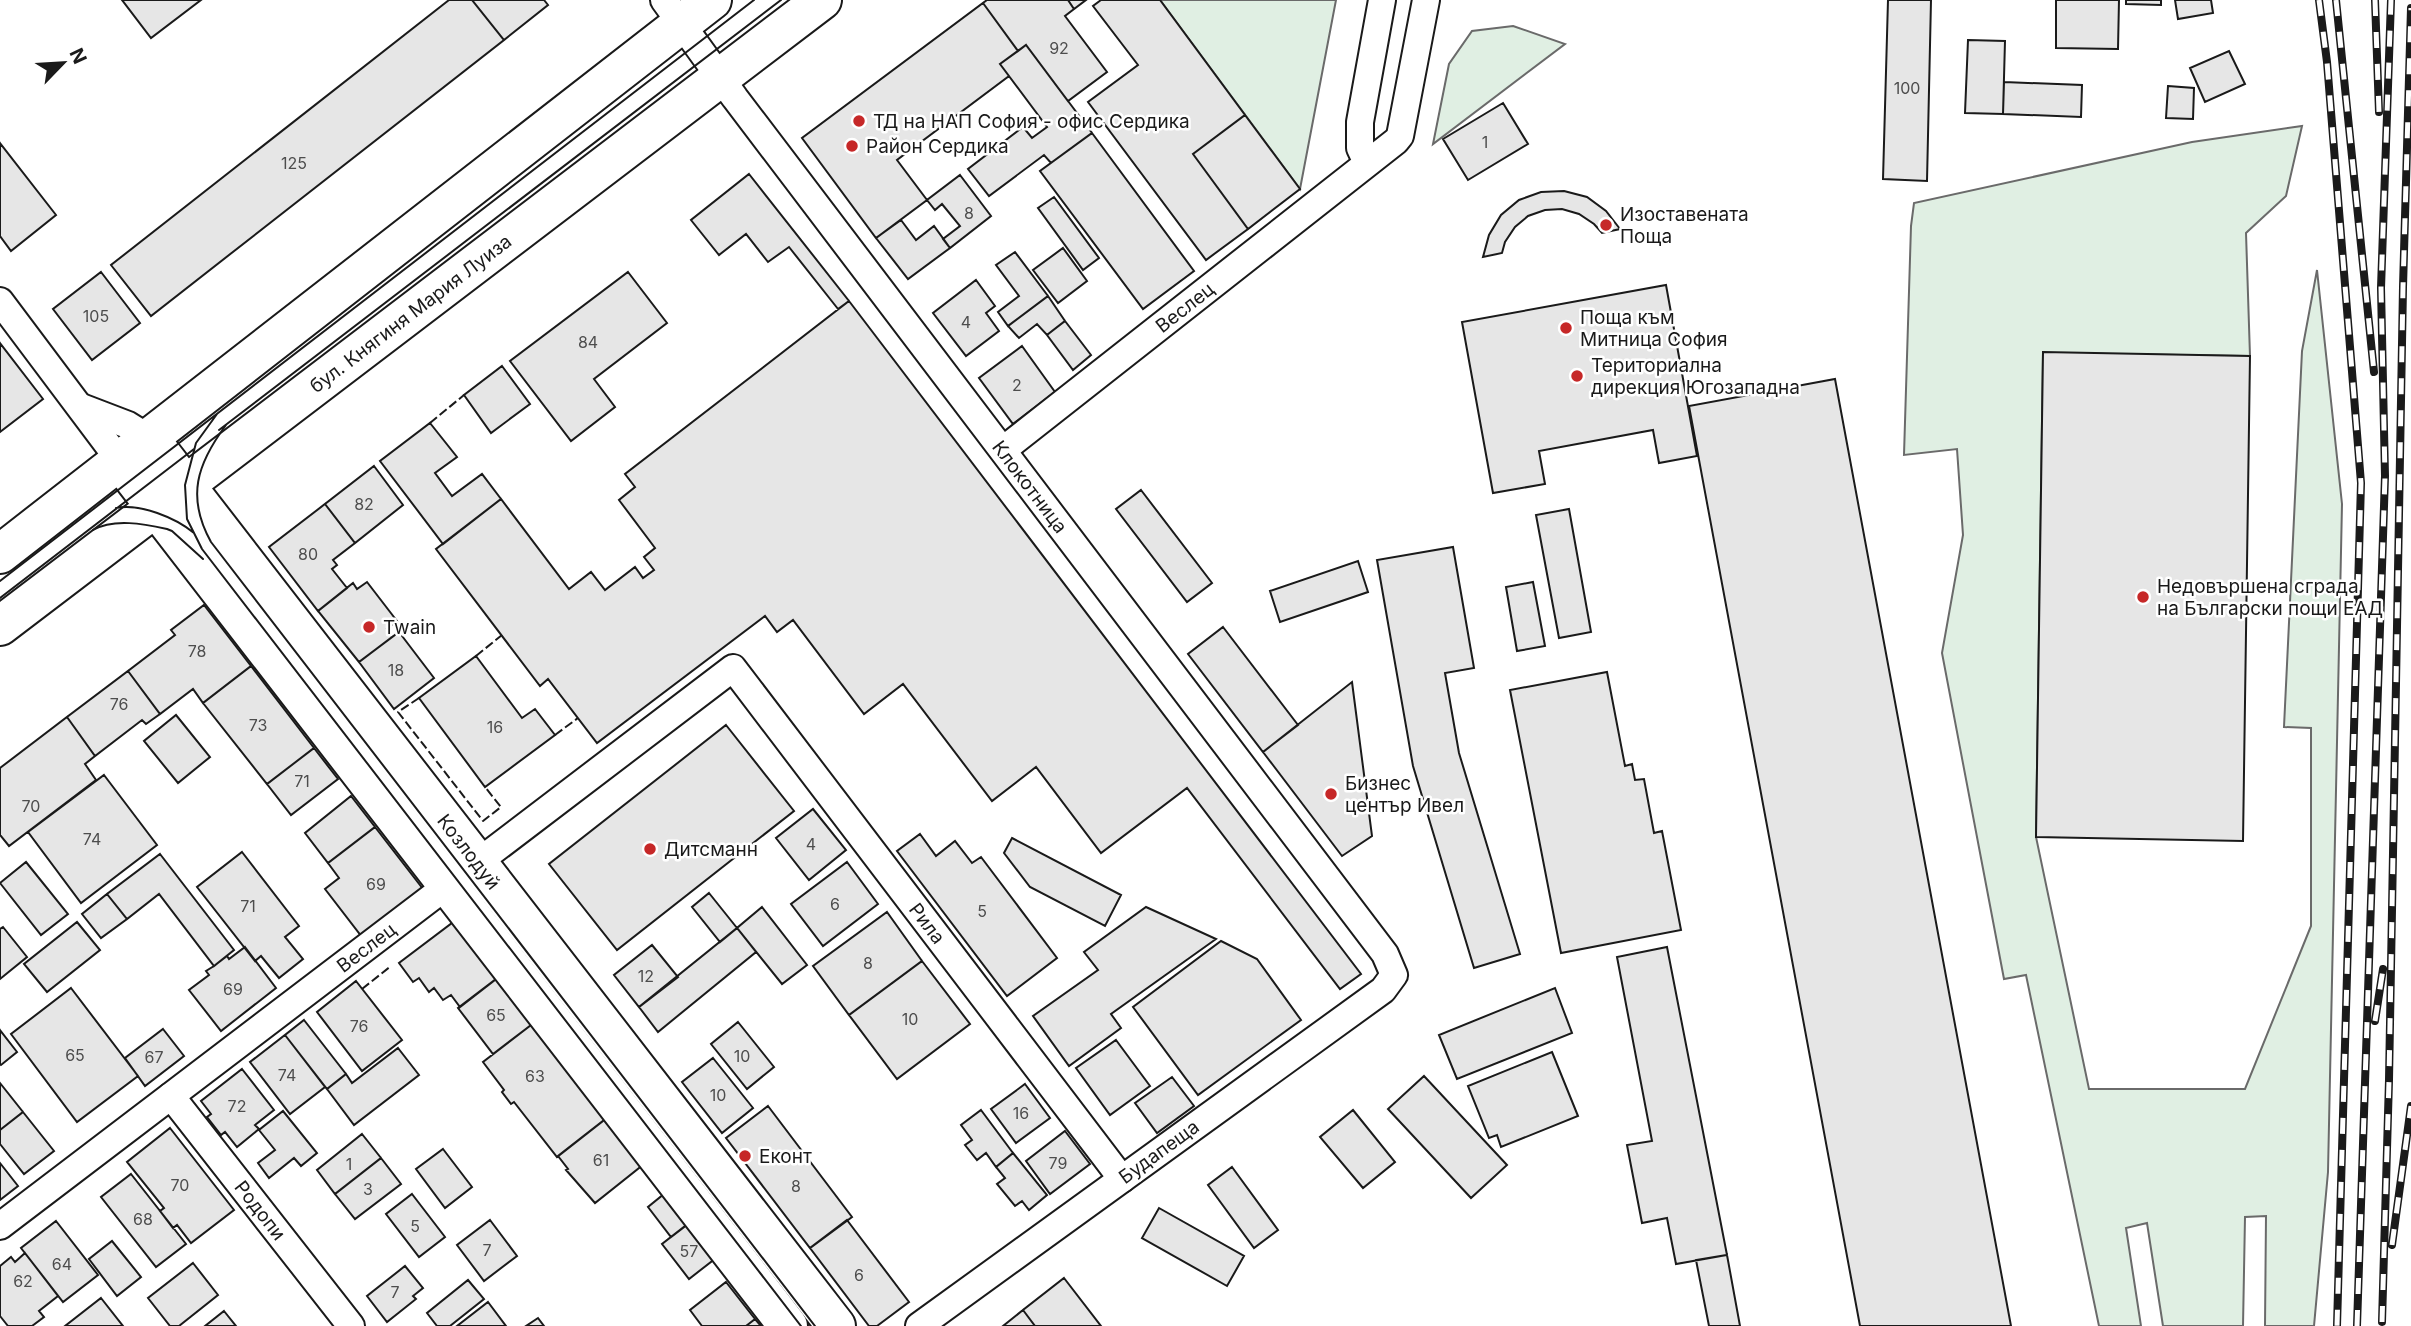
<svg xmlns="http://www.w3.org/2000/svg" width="2411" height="1326" viewBox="0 0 2411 1326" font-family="Inter,sans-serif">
	<rect width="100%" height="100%" fill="#fff"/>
	<path fill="#e0efe3" stroke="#6a6a6a" stroke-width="2" d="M1160,0H1336L1300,189Z
		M1513,26L1565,44L1433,144L1449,64L1472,31Z
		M2302,126L2286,196L2246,233L2250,356L2043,353L2036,837L2089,1089H2245L2311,926V728L2284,727L2302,351L2317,270L2342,504L2328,1172L2314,1326H2265L2266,1216L2245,1217L2243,1326H2163L2147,1223L2126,1228L2141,1326H2099L2026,975L2004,979L1942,653L1963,535L1957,449L1904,455L1911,226L1914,203L2192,142Z"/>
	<path fill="#e6e6e6" stroke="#1a1a1a" stroke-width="2" d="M122,0H201L151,38Z
		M449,0H472L504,40L151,316L111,265Z
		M472,0H544L548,5L504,40Z
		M987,0H1068L1074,9L1065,16L1107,72L1068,101L1026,45L1018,51L983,3Z
		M1068,0H1086L1074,9Z
		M1101,0H1160L1245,115L1193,154L1248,229L1206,260L1088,102L1138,65L1093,6Z
		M1888,0H1931L1927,181L1883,179Z
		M2056,0H2119L2118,49L2056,48Z
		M2126,0H2161V5L2126,4Z
		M2175,0H2211L2213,13L2178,19Z
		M983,3L1018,51L1000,64L1009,76L897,160L927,200L876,238L802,138Z
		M1968,40L2005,41L2003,114L1965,113Z
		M1026,45L1092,133L1051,163L1044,155L989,196L968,169L1023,127L1032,138L1047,127L1000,64Z
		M2229,51L2245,84L2205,102L2190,68Z
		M2004,82L2082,85L2081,117L2003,114Z
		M2168,86L2194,88L2193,119L2166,118Z
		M1503,103L1528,144L1468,180L1443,139Z
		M1245,115L1300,189L1248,229L1193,154Z
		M1092,133L1194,271L1143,309L1040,171Z
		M0,143L56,215L11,251L0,236Z
		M749,174L849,301L838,309L789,247L768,262L746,234L719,255L691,220Z
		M960,175L991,216L950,248L943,239L960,226L942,204L935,210L927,200Z
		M1564,191L1587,197L1606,211L1620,229L1602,233L1594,224L1579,214L1562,209L1545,210L1528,216L1515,227L1505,242L1502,253L1483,257L1489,235L1501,215L1519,200L1541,192Z
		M1054,197L1099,258L1083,270L1038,208Z
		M901,220L916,240L934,226L950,248L908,279L876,238Z
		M1063,248L1087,281L1058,303L1033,270Z
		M1015,252L1048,296L1008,326L998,312L1019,296L996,265Z
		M101,272L140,323L92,360L53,309Z
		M628,272L667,323L594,379L615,407L571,441L510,361Z
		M976,280L995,306L986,313L999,331L966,356L933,313Z
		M1666,285L1697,456L1659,463L1653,430L1539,451L1545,484L1493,493L1462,322Z
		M1048,296L1065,321L1047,335L1037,324L1019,338L1008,326Z
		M849,301L1361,974L1340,989L1187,788L1101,853L1036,767L992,801L903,684L864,714L793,620L777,632L765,616L597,743L548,679L540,686L436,549L501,499L569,589L591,572L605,590L635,567L643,578L654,570L644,557L655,548L619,500L635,487L625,474Z
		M1065,321L1091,355L1073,370L1047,335Z
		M0,343L43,399L0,432Z
		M1022,346L1055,392L1013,424L979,378Z
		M2043,352L2250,356L2243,841L2036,837Z
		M502,366L530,404L491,433L464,395Z
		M1835,379L2011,1326H1860L1689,406Z
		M430,423L457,457L435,473L452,496L482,474L501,499L443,544L380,461Z
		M374,466L403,505L355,543L325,504Z
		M1141,490L1212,583L1187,602L1116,509Z
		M325,504L355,543L333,560L337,565L332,569L347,588L318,611L269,547Z
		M1569,509L1591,632L1559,638L1536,515Z
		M1453,547L1474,668L1445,673L1459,753L1520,954L1474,968L1413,766L1377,560Z
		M1358,561L1368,592L1280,622L1270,591Z
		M367,582L397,621L387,629L392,637L359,662L318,611L353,583L357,589Z
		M1533,582L1545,646L1517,651L1506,587Z
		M204,605L251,666L203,703L193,689L160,714L128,671L175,635L171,630Z
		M1223,627L1298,725L1263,752L1188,654Z
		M399,632L434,678L394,709L359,662Z
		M476,656L522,718L535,709L555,735L485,787L419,698Z
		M251,666L314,748L267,784L203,703Z
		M128,671L160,714L146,724L142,720L95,756L67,717Z
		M1607,672L1625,766L1632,764L1635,780L1644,779L1654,833L1662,831L1681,930L1561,953L1510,690Z
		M1352,682L1372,836L1342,856L1263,752Z
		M176,715L210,757L178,783L144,741Z
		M67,717L95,756L85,764L96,780L9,846L0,835V768Z
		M726,725L794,811L617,950L549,864Z
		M314,748L338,779L291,815L267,784Z
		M104,775L157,845L81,903L28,832Z
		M351,796L375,827L328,863L305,833Z
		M813,809L846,850L809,880L776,838Z
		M375,827L423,889L362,937L325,889L339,878L328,863Z
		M920,834L936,856L955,841L972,863L981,857L1057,958L1007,996L897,851Z
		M1012,838L1121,895L1105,926L1030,887L1004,853Z
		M242,852L299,926L285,937L303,959L279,978L261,956L255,961L197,887Z
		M160,854L234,950L214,966L159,894L127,919L107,894Z
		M26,862L68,914L41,935L0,883Z
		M847,862L878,904L823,946L791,904Z
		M709,893L737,928L720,942L692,907Z
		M107,894L127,919L101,938L82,914Z
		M762,907L807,965L782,984L737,928Z
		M1146,907L1216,939L1111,1014L1121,1028L1069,1066L1033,1016L1098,970L1084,952Z
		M887,912L922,961L849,1015L813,966Z
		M456,920L500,976L460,1007L451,995L443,1000L434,988L429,992L419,978L413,982L399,963Z
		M77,922L100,950L47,992L24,964Z
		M3,927L27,957L0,979V929Z
		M737,928L756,952L658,1032L639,1007Z
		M1221,941L1257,959L1301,1020L1198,1095L1133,1007Z
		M652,945L678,977L639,1007L614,975Z
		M245,947L276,988L221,1031L189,990L209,975L206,971L214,966L227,956L229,959Z
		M1667,947L1727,1255L1676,1264L1667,1218L1642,1223L1627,1145L1652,1141L1617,957Z
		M922,961L970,1024L897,1079L849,1015Z
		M500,976L535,1022L493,1054L458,1008Z
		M356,981L402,1040L362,1071L317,1012Z
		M71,988L138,1076L77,1122L11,1034Z
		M1555,988L1572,1033L1457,1079L1439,1035Z
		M304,1020L346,1074L327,1089L285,1035Z
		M535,1022L608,1117L557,1157L514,1102L511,1104L502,1092L504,1090L483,1062Z
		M738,1022L774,1067L747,1089L711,1044Z
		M163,1029L184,1056L145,1086L125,1058Z
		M0,1030L17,1052L1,1065L0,1064Z
		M285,1035L325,1087L290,1114L250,1062Z
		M1116,1040L1150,1086L1110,1115L1076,1068Z
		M398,1048L419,1075L354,1125L327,1089L346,1074L352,1083Z
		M1552,1052L1578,1116L1501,1147L1497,1135L1489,1138L1468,1086Z
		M713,1058L753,1108L722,1133L682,1082Z
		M242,1069L274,1110L255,1125L259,1129L237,1147L225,1132L221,1135L207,1117L211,1114L201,1101Z
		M1424,1076L1507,1165L1471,1198L1388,1109Z
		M1172,1077L1194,1106L1157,1133L1135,1103Z
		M0,1083L23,1112L0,1130Z
		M1025,1084L1050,1118L1016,1143L991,1109Z
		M768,1106L852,1217L810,1248L726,1138Z
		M981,1110L1013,1153L996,1167L986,1153L977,1160L965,1145L972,1140L961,1125Z
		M1353,1110L1395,1162L1363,1188L1320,1137Z
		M283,1111L317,1153L301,1166L294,1158L269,1178L258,1163L275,1150L259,1130Z
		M23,1112L54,1151L24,1174L0,1144V1130Z
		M608,1117L644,1164L595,1203L566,1170L568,1169L558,1156Z
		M170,1128L234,1210L191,1243L177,1225L173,1228L160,1211L164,1208L127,1162Z
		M1065,1131L1090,1164L1050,1194L1026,1161Z
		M362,1134L381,1158L335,1194L317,1170Z
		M443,1149L472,1187L445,1208L416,1169Z
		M1013,1153L1047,1195L1029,1210L1022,1201L1015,1206L997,1184L1005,1178L996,1167Z
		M381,1158L401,1184L355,1219L335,1194Z
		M0,1163L18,1186L0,1200Z
		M1232,1167L1278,1230L1254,1248L1208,1185Z
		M131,1174L186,1244L156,1267L101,1197Z
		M412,1194L445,1237L419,1257L386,1214Z
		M664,1194L688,1224L671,1237L648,1207Z
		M1159,1208L1244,1256L1227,1286L1142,1238Z
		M490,1220L517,1256L484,1281L457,1245Z
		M847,1220L909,1302L877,1326H869L810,1248Z
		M56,1221L98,1275L63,1302L21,1248Z
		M689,1223L716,1258L689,1279L662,1244Z
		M112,1241L141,1277L117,1296L89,1259Z
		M25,1253L58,1296L39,1311L44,1317L32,1326H8L0,1316V1266L11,1257L15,1262Z
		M1727,1255L1740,1326H1709L1696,1260Z
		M193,1263L218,1295L179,1326H170L148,1298Z
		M405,1266L423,1288L413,1296L416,1299L387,1322L367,1296Z
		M1064,1278L1101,1326H1035L1023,1310Z
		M468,1280L484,1299L450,1326H437L427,1313Z
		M726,1282L755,1319L746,1326H702L690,1310Z
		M101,1298L123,1326H65Z
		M488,1302L506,1326H457Z
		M1023,1310L1035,1326H1003Z
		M224,1311L236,1326H205Z
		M538,1318L544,1326H526Z
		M755,1319L761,1326H746Z"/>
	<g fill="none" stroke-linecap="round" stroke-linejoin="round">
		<defs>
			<g id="minor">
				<path id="s1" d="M664,0L735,98L1385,954L1394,975L1383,990L919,1326"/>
				<path d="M1367,163L1360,148V122L1382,0"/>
				<path d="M0,301L120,461"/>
				<path d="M81,407L128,425L149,438"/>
				<path id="s2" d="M1003,450L1396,141L1400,136L1426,0"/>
				<path id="s3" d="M171,1096L351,1326"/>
				<path id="s4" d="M0,1226L733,668L1122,1179"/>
			</g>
			<g id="secondary">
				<path id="s5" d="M149,438L836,1326"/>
				<path d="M120,461L788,1326"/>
			</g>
			<g id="primary">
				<path d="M0,554L712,0"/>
				<path id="s6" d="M0,626L822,0"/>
			</g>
		</defs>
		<use href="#minor" stroke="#1a1a1a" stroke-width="30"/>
		<use href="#secondary" stroke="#1a1a1a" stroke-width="42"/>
		<use href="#primary" stroke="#1a1a1a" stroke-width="42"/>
		<use href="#minor" stroke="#fff" stroke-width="26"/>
		<use href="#secondary" stroke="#fff" stroke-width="38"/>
		<use href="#primary" stroke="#fff" stroke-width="38"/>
		<path stroke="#1a1a1a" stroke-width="2" d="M217,414L196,443L185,485L187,519L202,549L801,1326
			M226,425C197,464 186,497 211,542L815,1326
			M219,430L781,0
			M116,508C140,503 176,518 194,533
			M93,530C114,518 144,524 167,529L172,531L203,559
			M0,581L754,0
			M0,598L194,449"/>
		<defs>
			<path id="rail" d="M2319,0L2327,62L2361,483L2337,1326
				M2336,0L2374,372
				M2375,0L2379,112
				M2375,1021L2383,969
				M2392,1245L2411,1106
				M2382,1322L2389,1080L2403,287L2411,8
				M2357,1326L2385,476L2381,288L2391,0"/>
		</defs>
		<use href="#rail" stroke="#1a1a1a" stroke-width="8"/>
		<use href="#rail" stroke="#fff" stroke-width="5" stroke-dasharray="16" stroke-linecap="butt"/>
		<path stroke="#1a1a1a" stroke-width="2" stroke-dasharray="9 3.5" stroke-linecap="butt" d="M430,423L464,395
			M476,656L502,635
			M419,698L398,712L483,821L501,807L485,787
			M555,735L578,718
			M362,989L391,966"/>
	</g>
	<g fill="#c62828" stroke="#fff" stroke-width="2.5">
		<circle cx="859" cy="121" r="7"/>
		<circle cx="852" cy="146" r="7"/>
		<circle cx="1606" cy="225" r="7"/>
		<circle cx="1566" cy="328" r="7"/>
		<circle cx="1577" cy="376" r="7"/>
		<circle cx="2143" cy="597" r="7"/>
		<circle cx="369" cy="627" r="7"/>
		<circle cx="1331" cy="794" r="7"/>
		<circle cx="650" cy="849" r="7"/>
		<circle cx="745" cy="1156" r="7"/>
	</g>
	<g text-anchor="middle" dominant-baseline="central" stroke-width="5" stroke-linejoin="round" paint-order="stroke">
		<g font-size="16" fill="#4d4d4d">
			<text x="1059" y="48">92</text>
			<text x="1907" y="88">100</text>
			<text x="1485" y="142">1</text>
			<text x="294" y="163">125</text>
			<text x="969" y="213">8</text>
			<text x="96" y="316">105</text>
			<text x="966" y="322">4</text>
			<text x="588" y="342">84</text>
			<text x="1017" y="385">2</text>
			<text x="364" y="504">82</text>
			<text x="308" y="554">80</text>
			<text x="197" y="651">78</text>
			<text x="396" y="670">18</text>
			<text x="119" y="704">76</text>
			<text x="258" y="725">73</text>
			<text x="495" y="727">16</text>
			<text x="302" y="781">71</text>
			<text x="31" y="806">70</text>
			<text x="92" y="839">74</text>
			<text x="811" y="844">4</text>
			<text x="376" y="884">69</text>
			<text x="835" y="904">6</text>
			<text x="248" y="906">71</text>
			<text x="982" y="911">5</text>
			<text x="868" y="963">8</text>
			<text x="646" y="976">12</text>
			<text x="233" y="989">69</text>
			<text x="496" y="1015">65</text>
			<text x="910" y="1019">10</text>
			<text x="359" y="1026">76</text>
			<text x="75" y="1055">65</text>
			<text x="742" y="1056">10</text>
			<text x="154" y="1057">67</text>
			<text x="287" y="1075">74</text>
			<text x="535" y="1076">63</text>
			<text x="718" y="1095">10</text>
			<text x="237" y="1106">72</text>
			<text x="1021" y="1113">16</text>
			<text x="601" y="1160">61</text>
			<text x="1058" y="1163">79</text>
			<text x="349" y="1164">1</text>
			<text x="180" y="1185">70</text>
			<text x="796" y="1186">8</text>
			<text x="368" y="1189">3</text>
			<text x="143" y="1219">68</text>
			<text x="415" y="1226">5</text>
			<text x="487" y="1250">7</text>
			<text x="689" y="1251">57</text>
			<text x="62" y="1264">64</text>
			<text x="859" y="1275">6</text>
			<text x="23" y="1281">62</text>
			<text x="395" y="1292">7</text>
		</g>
		<g font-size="19" fill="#1a1a1a" stroke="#fff" text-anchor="start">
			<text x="873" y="121">ТД на НАП София - офис Сердика</text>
			<text x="866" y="146">Район Сердика</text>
			<text x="1620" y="214">Изоставената<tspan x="1620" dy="22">Поща</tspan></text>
			<text x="1580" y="317">Поща към<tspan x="1580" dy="22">Митница София</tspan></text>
			<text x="1591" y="365">Териториална<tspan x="1591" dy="22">дирекция Югозападна</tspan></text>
			<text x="2157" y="586">Недовършена сграда<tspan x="2157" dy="22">на Български пощи ЕАД</tspan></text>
			<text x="383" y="627">Twain</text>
			<text x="1345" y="783">Бизнес<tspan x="1345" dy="22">център Ивел</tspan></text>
			<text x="664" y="849">Дитсманн</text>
			<text x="759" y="1156">Еконт</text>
		</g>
		<g font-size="19" fill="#1a1a1a" stroke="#fff">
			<text stroke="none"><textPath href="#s2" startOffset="231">Веслец</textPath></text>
			<text stroke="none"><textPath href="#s6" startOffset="516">бул. Княгиня Мария Луиза</textPath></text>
			<text stroke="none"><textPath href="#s1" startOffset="609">Клокотница</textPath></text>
			<text stroke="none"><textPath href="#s5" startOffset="523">Козлодуй</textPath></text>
			<text stroke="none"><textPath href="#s4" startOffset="1242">Рила</textPath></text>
			<text stroke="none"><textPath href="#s4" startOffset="460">Веслец</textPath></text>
			<text transform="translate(1159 1152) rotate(-36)">Будапеща</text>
			<text stroke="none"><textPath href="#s3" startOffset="145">Родопи</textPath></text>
		</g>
	</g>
	<g transform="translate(63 63) rotate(65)" stroke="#ffffff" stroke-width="5" paint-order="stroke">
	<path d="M0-5L12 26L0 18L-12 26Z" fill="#1a1a1a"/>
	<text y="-10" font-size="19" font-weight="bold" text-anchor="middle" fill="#1a1a1a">N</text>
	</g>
</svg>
